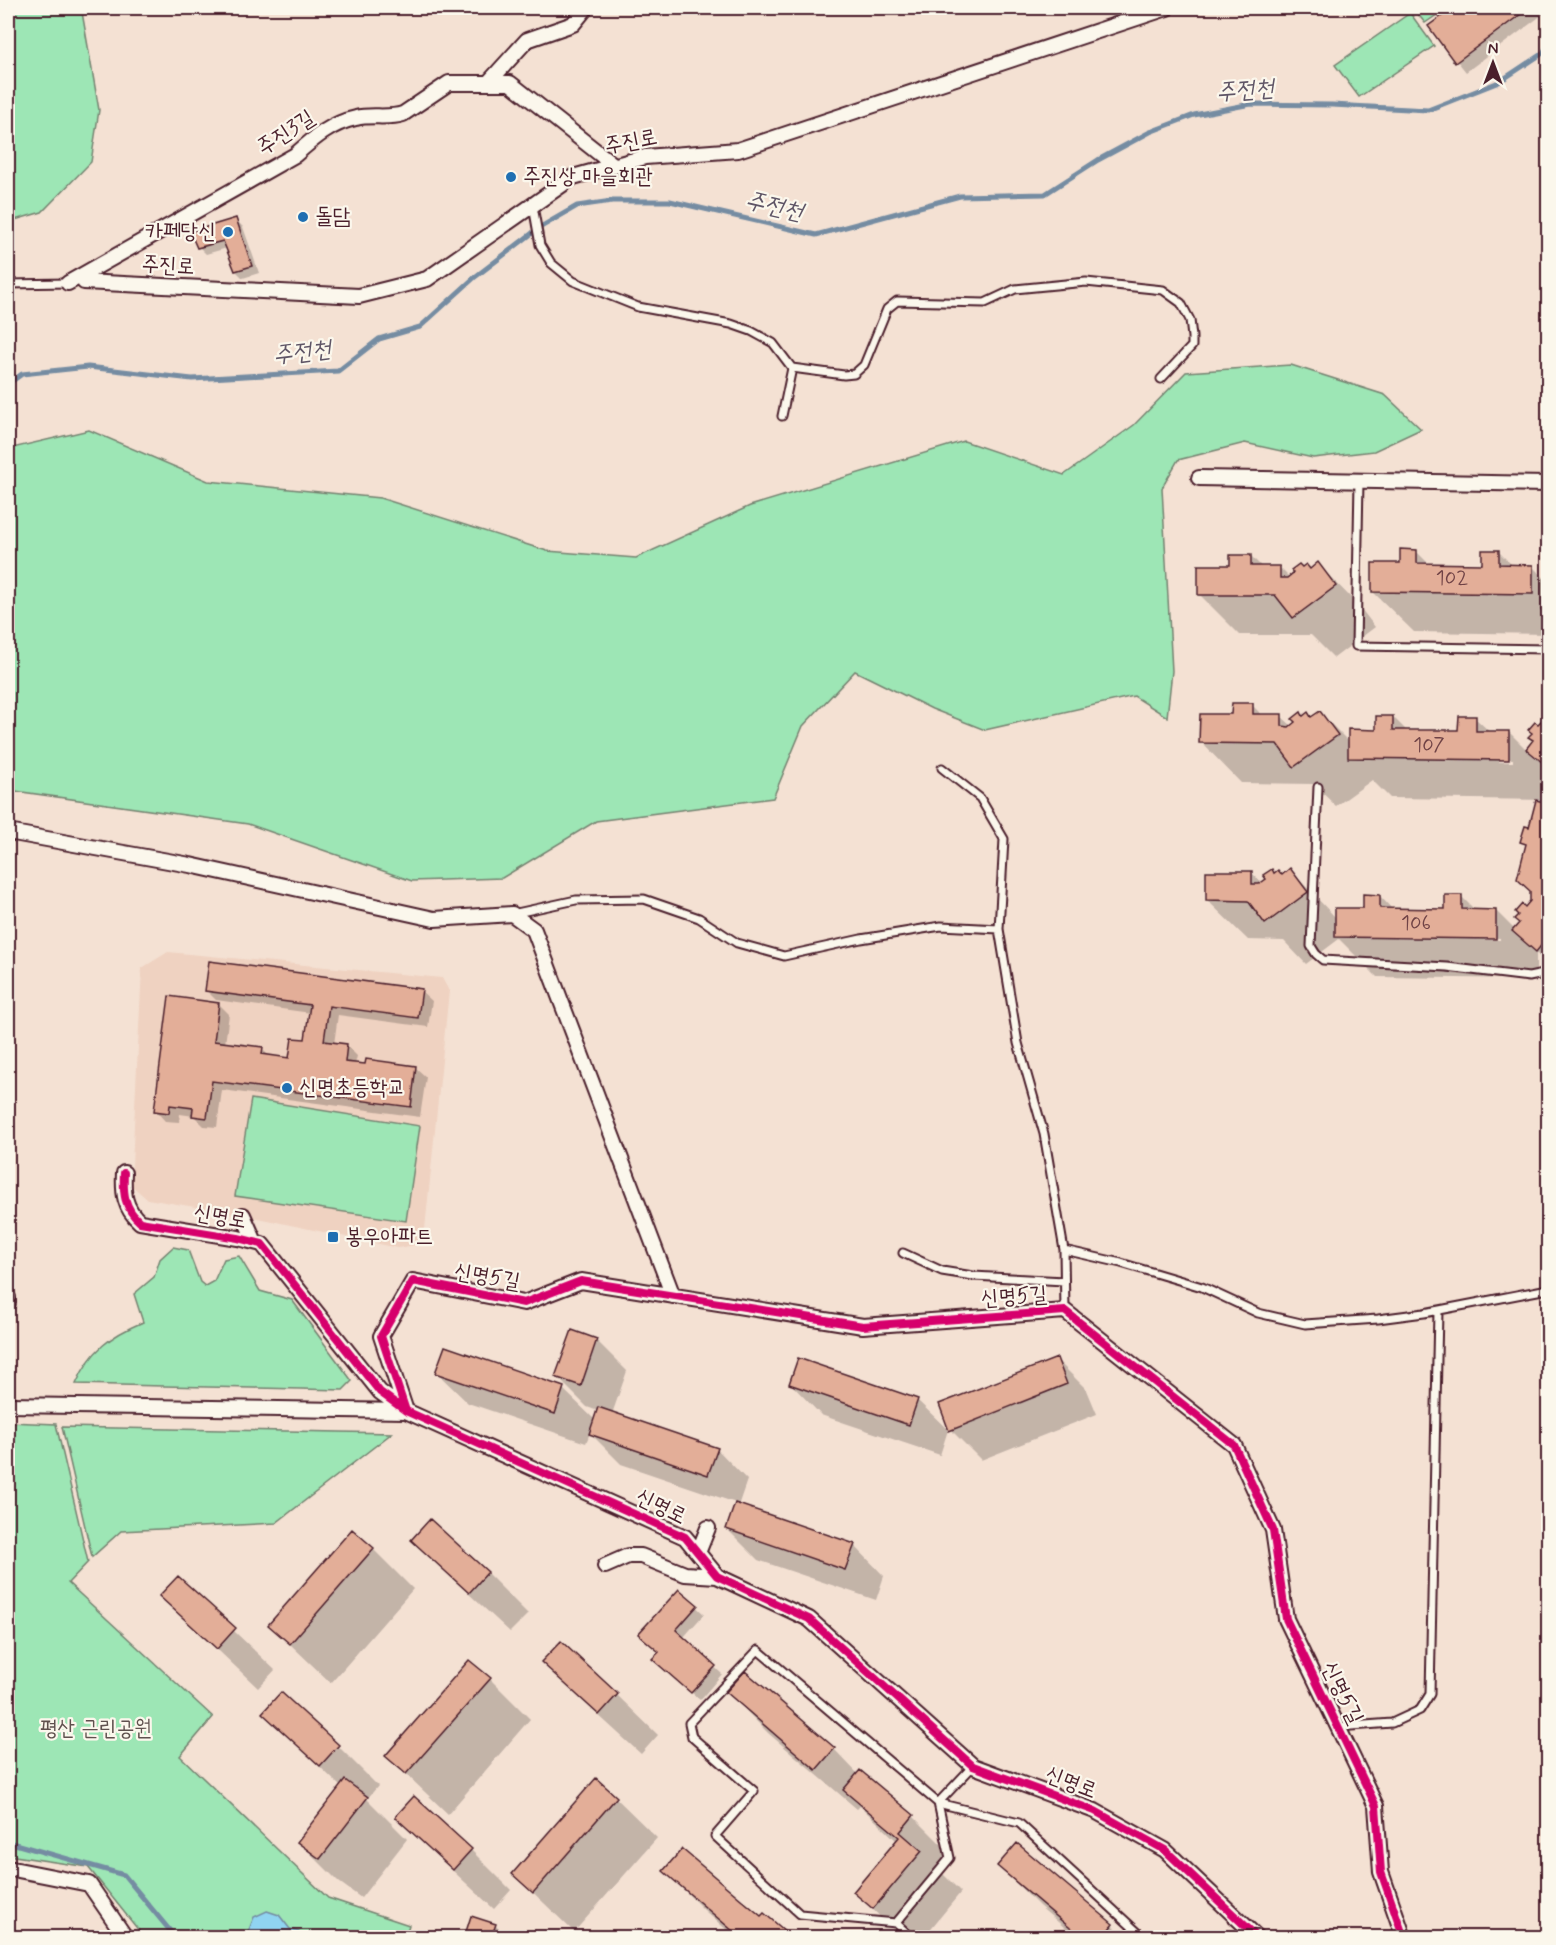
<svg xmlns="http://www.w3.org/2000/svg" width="1556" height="1945" viewBox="0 0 1556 1945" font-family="Mynerve,'Poor Story',sans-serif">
	<rect width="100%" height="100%" fill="#f4e1d3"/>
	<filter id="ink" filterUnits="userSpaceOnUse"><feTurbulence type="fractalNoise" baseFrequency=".0167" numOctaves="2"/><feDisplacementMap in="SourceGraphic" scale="12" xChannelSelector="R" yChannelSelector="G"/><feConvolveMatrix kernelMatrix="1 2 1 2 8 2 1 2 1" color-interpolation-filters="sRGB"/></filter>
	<g filter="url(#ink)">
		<path fill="#efd2c1" d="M168,952L442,978L449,991L425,1229L421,1244L398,1248L243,1215L147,1199L131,1185L142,968Z"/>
		<path fill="#9de6b5" stroke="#748270" stroke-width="1.5" d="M8,8H84L82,12L99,110L91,162L42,212L8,222Z
			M1413,8H1447L1425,23Z
			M1410,13L1434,46L1359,97L1335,65Z
			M1291,365L1385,395L1421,429L1374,451L1313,458L1245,443L1178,460L1162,488L1172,671L1167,717L1134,696L985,730L932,709L855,671L803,726L773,798L596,821L502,878L412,881L248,824L8,790V449L89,430L208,481L380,498L547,551L636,558L750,506L964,441L1064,475L1134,425L1186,372Z
			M251,1099L420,1126L406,1221L235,1196Z
			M173,1247L188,1250L200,1282L205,1286L214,1281L224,1259L239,1256L260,1291L292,1300L352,1381L343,1390L76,1384C91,1350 110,1336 143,1322L134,1294L154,1277L160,1259Z
			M8,1422L56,1424L88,1562L68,1583L213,1717L180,1756L328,1898L409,1925L405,1937H144L88,1867L8,1855Z
			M62,1427L392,1433L276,1523L121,1531L92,1557Z"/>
		<path fill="#90d4f1" stroke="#748ca2" stroke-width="1.5" d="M267,1911L279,1915L290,1929L299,1932L300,1937H246L254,1917Z"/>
		<path fill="#0003" fill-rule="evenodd" d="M1456,8H1543L1546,12L1466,72L1430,27Z
			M236,220L243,227L259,273L243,278L236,271L227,248L206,254L199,247Z
			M1416,551L1430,565L1484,566L1499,552L1513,566H1532L1548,582V634L1414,632L1373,592Z
			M1251,556L1262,567H1279L1290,578L1310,571L1318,564L1358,605L1375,627L1334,658L1311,635H1240L1199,594L1232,567Z
			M1548,684V800L1390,798L1372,780L1336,806L1313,784L1241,783L1201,742L1233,715L1252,705L1263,716H1281L1292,726L1304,717L1312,719L1320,713L1350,743L1377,731L1393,717L1407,731L1460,732L1475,718L1490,732H1509L1527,750L1534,741L1538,726L1545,719L1544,695ZM1499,759H1513V762H1499Z
			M1537,801L1548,804V966L1536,953V979L1377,977L1339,939L1306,964L1284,941L1248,940L1207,900L1252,873L1262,883L1275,875L1283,876L1290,870L1336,918L1364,910L1380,896L1393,910H1447L1462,897L1476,911H1496L1515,930L1521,923L1525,909L1532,901L1527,846L1522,842L1530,829ZM1397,936H1410L1414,939H1397ZM1485,937L1500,938V940H1485Z
			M206,990L421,991L432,1001L428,1027L338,1015L334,1044L346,1045L357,1056L355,1064L415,1067L426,1077L420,1117L222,1090L217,1127L204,1126L194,1116L180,1114L179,1122L165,1121L155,1110L219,1004L229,1014L225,1044L262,1049L270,1057L290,1060L307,1041L311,1013L216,1000Z
			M596,1340L627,1371L612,1414L717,1449L747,1480L738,1506L854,1545L884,1576L876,1600L758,1560L727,1529L736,1503L621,1464L590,1433L586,1443L468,1403L437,1373L445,1348L563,1389L595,1420L598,1411L587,1407L557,1377Z
			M1056,1359L1087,1390L1097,1414L981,1460L951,1430Z
			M791,1384L917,1400L948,1430L940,1455L821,1415Z
			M430,1521L487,1573L528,1614L510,1632L454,1580L413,1540Z
			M373,1549L413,1589L331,1683L270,1625Z
			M178,1578L275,1670L258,1688L161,1596Z
			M679,1591L704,1614L683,1638L722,1674L700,1700L662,1666L660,1652Z
			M561,1643L617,1695L658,1735L641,1754L584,1702L543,1662Z
			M490,1679L530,1719L448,1814L387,1756Z
			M728,1692L834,1749L858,1774L860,1772L913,1816L954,1857L941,1872L961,1892L923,1938H902L855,1892L897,1841L860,1806L857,1809L768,1733Z
			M264,1713L338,1746L378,1786L367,1799L407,1839L361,1898L339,1882L299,1842L341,1787Z
			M616,1798L657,1838L574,1932L514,1874Z
			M397,1817L471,1850L511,1890L494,1909L438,1857Z
			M1017,1845L1112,1925L1124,1938H1077L1039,1906L999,1866Z
			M665,1871L761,1918L764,1915L790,1938H736L705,1911Z
			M495,1925L508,1938H466Z"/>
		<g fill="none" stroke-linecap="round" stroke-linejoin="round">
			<path stroke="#748ca2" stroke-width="5" d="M8,384L22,374L88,367L192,379L338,371L379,339L420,327L475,277L539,228L577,206L612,201H670L816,235L960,196L1045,194L1098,160L1150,132L1194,115L1251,104L1332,105L1428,110L1499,82L1543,53L1548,45
				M8,1842L124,1875L176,1938"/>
		</g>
		<path fill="#e3ae98" stroke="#4a1f2b" stroke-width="1.5" d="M1453,8H1529L1455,63L1428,26Z
			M236,218L252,266L235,271L223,241L197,248L190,232Z
			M1400,549L1417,550V563L1482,564V550H1499V564L1533,565V594L1372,592V563H1400Z
			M1230,555H1251V566H1280V578H1287L1293,573L1291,570L1299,564L1302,567L1306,564L1310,569L1318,562L1336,586L1293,618L1275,595H1198V565H1230Z
			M1548,604V621L1541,609Z
			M1548,680V767L1526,749L1533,740L1528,737L1532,733L1528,730L1535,722L1538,724L1543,719L1542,695Z
			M1232,703H1253V714H1282V726L1289,727L1295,722L1292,719L1301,712L1303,716L1308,712L1311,717L1320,711L1338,735L1294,767L1277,744L1199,743L1200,714H1231Z
			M1376,716H1393V730H1458L1459,716H1476V731H1509V760L1348,758V729L1376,730Z
			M1536,800L1548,803V867L1544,884L1548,888V937L1536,952L1512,931L1519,923L1514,919L1518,915L1515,912L1522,904L1525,907L1530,901V891L1517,879L1526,844L1520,842L1525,826L1529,827Z
			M1290,868L1308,892L1265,924L1248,901L1206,900V871H1252V884H1259L1266,879L1263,875L1272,869L1274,873L1278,870L1282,875Z
			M1363,894L1380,895V908L1445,909V895H1462V909L1496,910V939L1335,937V908H1363Z
			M209,961L422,989L418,1018L329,1006L324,1041L347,1044L345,1062L365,1064L366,1059L416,1066L411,1107L212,1081L207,1118L192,1116L193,1108L170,1105L169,1113L154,1111L169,996L219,1003L214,1041L263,1047L262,1054L289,1058L292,1038L305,1039L310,1005L205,991Z
			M572,1330L597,1339L581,1386L555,1377Z
			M445,1346L564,1387L555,1414L435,1373Z
			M798,1358L918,1399L909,1425L789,1384Z
			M1057,1358L1067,1384L949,1431L939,1404Z
			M598,1407L718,1448L708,1475L589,1434Z
			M735,1503L855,1544L845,1570L726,1529Z
			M430,1519L488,1572L469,1593L411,1540Z
			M352,1529L374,1548L290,1644L268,1625Z
			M178,1576L236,1628L217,1649L159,1596Z
			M679,1589L698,1605L676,1630L716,1666L691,1693L652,1659L659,1652L638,1634Z
			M561,1641L618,1694L599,1715L541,1662Z
			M469,1660L491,1678L406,1774L385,1756Z
			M745,1671L835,1748L816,1770L726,1692Z
			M281,1692L339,1745L320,1766L262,1713Z
			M860,1770L914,1815L900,1832L922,1851L873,1909L853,1892L899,1837L843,1790Z
			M596,1778L617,1797L533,1893L512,1874Z
			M345,1780L368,1797L320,1859L297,1842Z
			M414,1796L472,1849L453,1870L395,1817Z
			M1017,1843L1113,1924L1102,1938H1082L997,1866Z
			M682,1849L761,1916L764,1913L792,1937L752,1938L748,1934L745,1938H741L663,1871Z
			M471,1916L496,1924L491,1938H464Z"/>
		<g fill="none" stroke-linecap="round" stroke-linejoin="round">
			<defs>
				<path id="lane" d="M533,206L540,245L551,263L573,281L638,307L731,324L751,331L773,343L792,368L782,416
					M8,284L68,283
					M792,368L844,375L854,374L864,365L887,309L897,301L985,303L1015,289L1086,282L1163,290L1181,303L1190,320L1192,337V346L1161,379
					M1359,481L1356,646L1548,649
					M942,768L980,798L1004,839L999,929L1018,1043L1044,1134L1064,1250L1065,1311
					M1318,787L1311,946L1316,954L1323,960L1447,967L1529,977L1548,973
					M512,914L576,900L644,899L699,918L737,943L784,956L861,939L941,926L999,929
					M1064,1250L1121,1263L1202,1287L1258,1313L1305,1324L1378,1319L1424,1313L1548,1289
					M903,1253L942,1271L973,1276L1064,1281
					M1338,1727L1392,1723L1420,1710L1430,1694L1438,1311
					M896,1923L800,1914L715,1836L754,1791L692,1737L689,1723L758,1650L938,1803L1019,1823L1144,1938
					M912,1938L896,1923L950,1858L938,1803L973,1766"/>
				<path id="street" d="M488,83L527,40L573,24L586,8
					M84,282L359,296L427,279L573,177L645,157L738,150L1167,8
					M68,283L295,155C313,139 331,123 356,118C371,114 388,119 403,114L449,83H510L615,166
					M1199,478L1548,484
					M8,832L190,865L434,919L512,914L534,930L673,1296
					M124,1173C123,1193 124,1208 140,1222L238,1238L262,1244L380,1392L406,1411L685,1537L717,1576L809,1619L973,1766L1095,1811L1165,1850L1258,1938
					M243,1215L255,1242
					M8,1298V1303
					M8,1405L406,1411
					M406,1411L381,1336L413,1281L524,1303L581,1281L863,1326L1065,1311L1234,1445L1273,1530L1286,1619L1376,1806L1381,1872L1404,1938
					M698,1553L708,1528
					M605,1566L628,1556H641L685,1574L717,1576
					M8,1868L89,1884L126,1938"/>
			</defs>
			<use href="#lane" stroke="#4a1f2b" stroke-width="11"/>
			<use href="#street" stroke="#4a1f2b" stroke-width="18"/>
			<use href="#lane" stroke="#fbf7ec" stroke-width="7"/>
			<use href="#street" stroke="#fbf7ec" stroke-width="14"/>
			<defs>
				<path id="cycleway" d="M124,1173C123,1193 124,1208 140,1222L238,1238L262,1244L380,1392L406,1411L685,1537L717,1576L809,1619L973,1766L1095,1811L1165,1850L1258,1938
					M406,1411L381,1336L413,1281L524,1303L581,1281L863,1326L1065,1311L1234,1445L1273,1530L1286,1619L1376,1806L1381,1872L1404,1938"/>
			</defs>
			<use href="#cycleway" stroke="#fbf7ec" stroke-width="11"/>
			<use href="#cycleway" stroke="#d6006c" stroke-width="8"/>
		</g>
	</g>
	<g fill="#1f6fb2" stroke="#fbf7ec" stroke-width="2">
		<circle cx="511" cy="177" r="6"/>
		<circle cx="303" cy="217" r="6"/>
		<circle cx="228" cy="232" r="6"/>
		<circle cx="287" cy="1088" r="6"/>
		<rect x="327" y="1231" width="12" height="12" rx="3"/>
	</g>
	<g text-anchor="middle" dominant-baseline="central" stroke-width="4.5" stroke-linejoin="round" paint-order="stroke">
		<g font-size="20" fill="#704346">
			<text x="1452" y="578">102</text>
			<text x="1429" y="745">107</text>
			<text x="1416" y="923">106</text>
		</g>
		<g font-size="22" fill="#4a1f2b" stroke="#fbf7ec">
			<text transform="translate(286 133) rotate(-33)">주진3길</text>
			<text transform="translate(631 142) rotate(-11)">주진로</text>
			<text transform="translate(168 266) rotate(3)">주진로</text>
			<text transform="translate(220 1217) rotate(10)">신명로</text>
			<text transform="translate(487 1277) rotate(10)">신명5길</text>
			<text transform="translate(1014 1297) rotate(-4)">신명5길</text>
			<text transform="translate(661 1507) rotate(26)">신명로</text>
			<text transform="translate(1342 1693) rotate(64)">신명5길</text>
			<text transform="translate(1071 1783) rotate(21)">신명로</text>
		</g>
		<g font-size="22" fill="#4a1f2b" stroke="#fbf7ec" text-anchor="start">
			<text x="523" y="177">주진상 마을회관</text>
			<text x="315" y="217">돌담</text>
			<text x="216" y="232" text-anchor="end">카페당신</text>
			<text x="299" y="1088">신명초등학교</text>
			<text x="345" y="1237">봉우아파트</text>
		</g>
		<g font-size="22" fill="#5f514e" stroke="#fbf7ec">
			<text x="96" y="1729">평산 근린공원</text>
		</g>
		<g font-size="24" font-style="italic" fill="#5f5566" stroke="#fbf7ec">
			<text transform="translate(1245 91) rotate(-5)">주전천</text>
			<text transform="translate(774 207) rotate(13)">주전천</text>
			<text transform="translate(302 353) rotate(-7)">주전천</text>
		</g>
	</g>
	<rect width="1556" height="1945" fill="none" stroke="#fbf7ec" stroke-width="30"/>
	<rect x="15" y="15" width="1526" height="1915" fill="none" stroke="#4a1f2b" stroke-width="2" filter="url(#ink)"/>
	<g transform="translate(1493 63)" stroke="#fbf7ec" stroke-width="4.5" paint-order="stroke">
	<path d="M0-4.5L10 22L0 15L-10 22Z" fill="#4a1f2b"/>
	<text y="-9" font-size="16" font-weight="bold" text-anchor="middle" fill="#4a1f2b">N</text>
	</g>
</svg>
